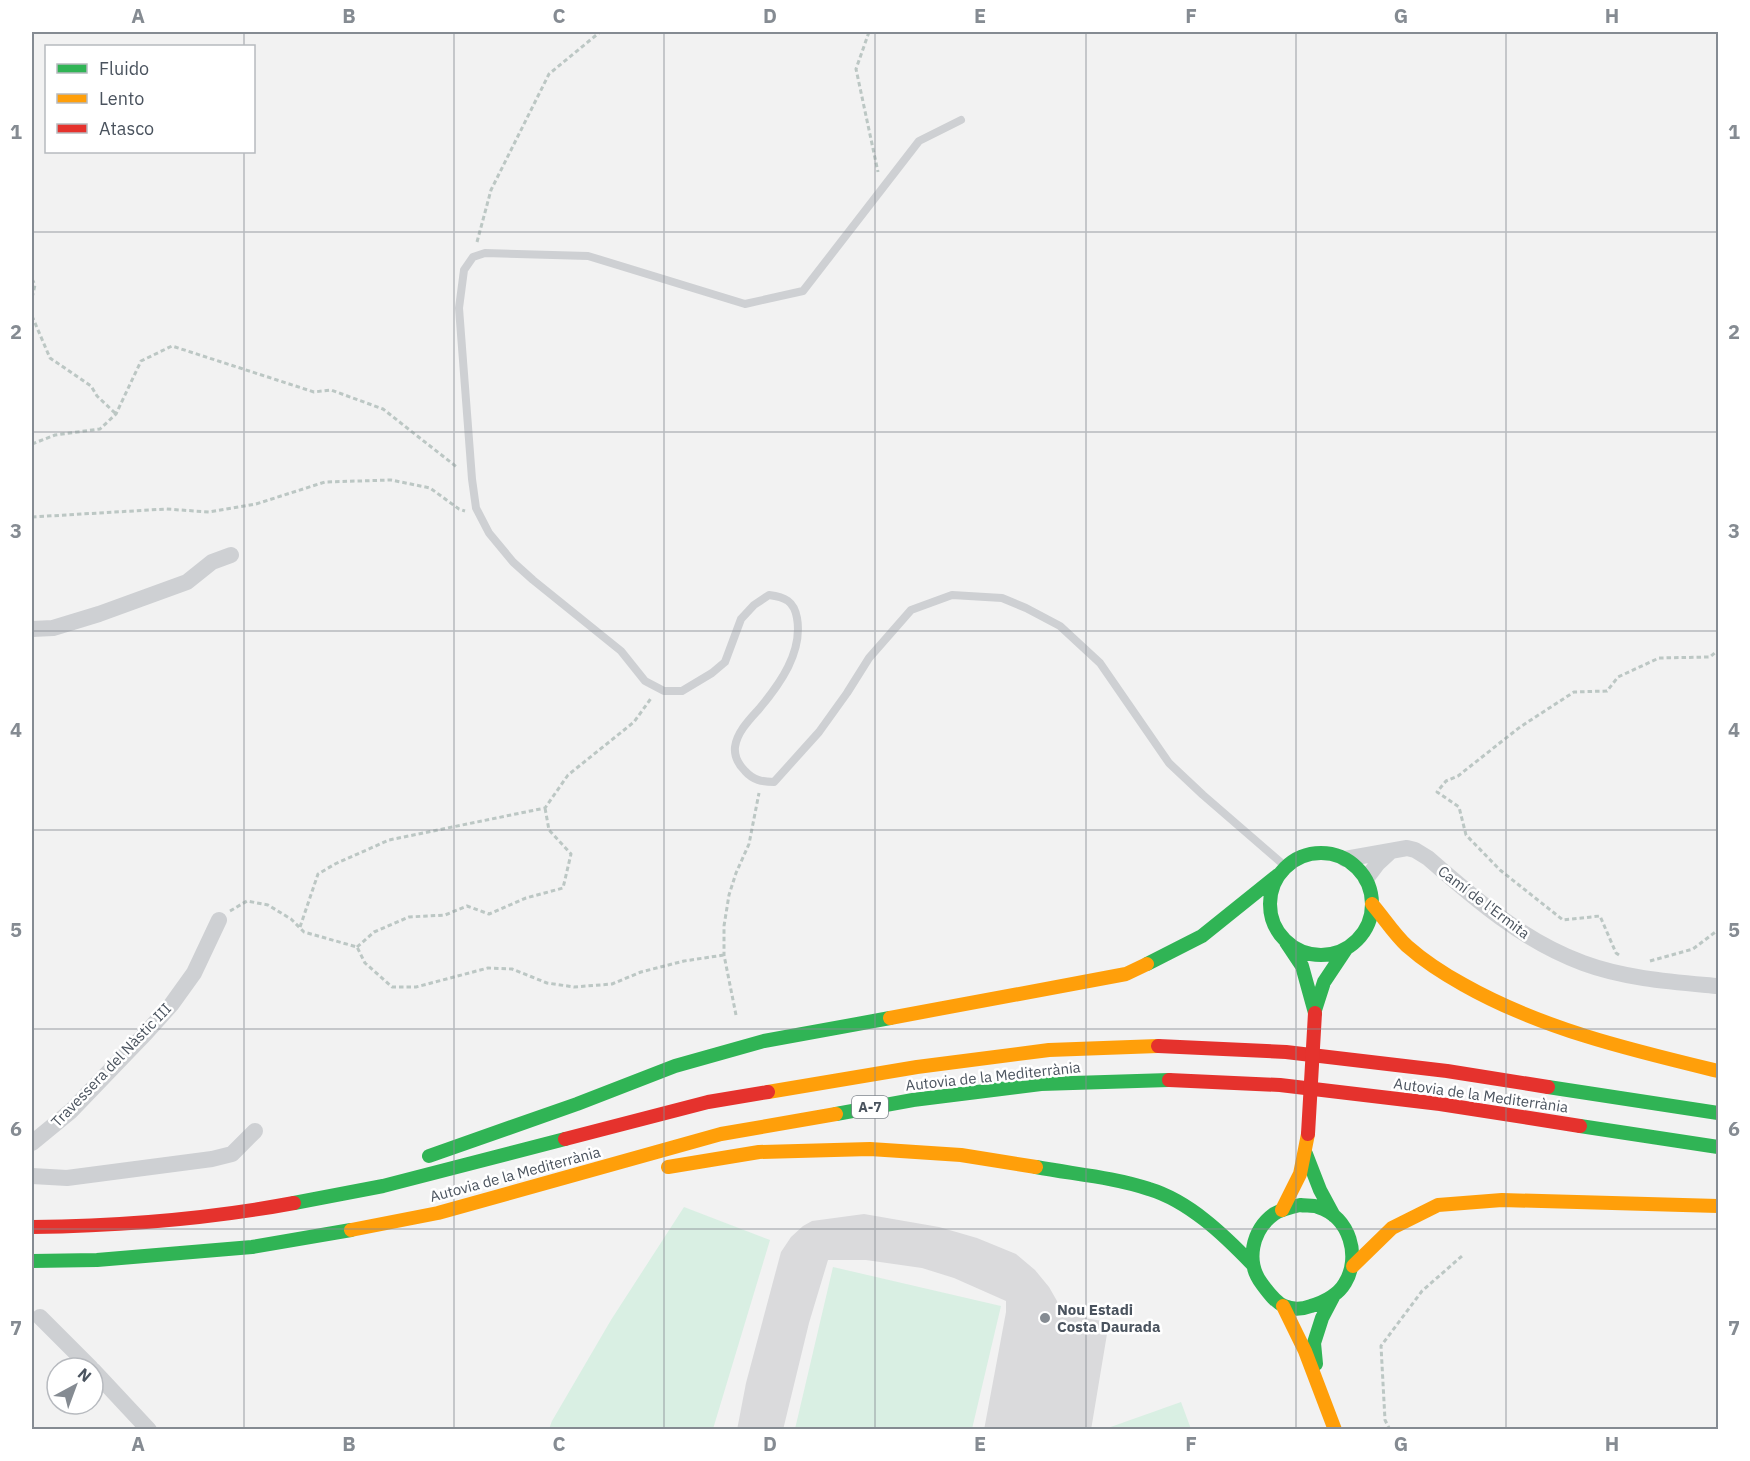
<svg xmlns="http://www.w3.org/2000/svg" width="1750" height="1461" viewBox="0 0 1750 1461" font-family="'IBM Plex Sans',sans-serif">
	<rect width="100%" height="100%" fill="#f2f2f2"/>
	<path fill="#d9efe3" d="M684,1207L770,1240L713,1429H549L552,1421L611,1320Z
		M833,1267L1001,1306L972,1429H795Z
		M1181,1402L1191,1429H1105Z"/>
	<path fill="#dadadc" d="M864,1214L939,1227L977,1238L1016,1254L1035,1270L1049,1287L1057,1301L1060,1314L1109,1322L1091,1430H984L1006,1312V1301L954,1278L922,1268L866,1260H828L809,1323L783,1430H737L746,1383L781,1252L791,1237L803,1226L812,1221Z"/>
	<g fill="none" stroke-linecap="round" stroke-linejoin="round">
		<path stroke="#bcc7c4" stroke-width="3" stroke-dasharray="4.5 3" stroke-linecap="butt" d="M869,32L856,69L878,172
			M32,131V145
			M477,242L491,190L549,74L600,32
			M32,279L35,285L32,298
			M32,316L50,358L91,386L97,396L116,414
			M32,444L55,435L100,429L116,414L141,361L172,346L314,392L331,390L383,409L458,468
			M32,517L166,509L209,512L256,504L325,482L391,480L430,488L459,509L465,511
			M230,911L247,901L268,905L291,919L304,932L357,947L365,963L392,987H416L488,968L512,969L547,983L574,987L612,984L641,972L684,961L724,955
			M300,927L318,874L335,864L389,840L545,808L568,775L634,722L652,697
			M357,947L374,932L409,917L445,915L467,906L489,914L526,898L563,888L571,854L549,830L545,808
			M1619,955L1616,953L1600,916L1563,920L1500,870L1466,835L1459,807L1437,792L1446,781L1458,776L1520,727L1574,692L1607,691L1618,677L1659,658L1710,657L1718,650
			M1650,961L1693,949L1718,930
			M736,1015L724,955V926L729,895L736,873L749,844L759,793
			M1390,1430L1385,1420L1381,1346L1422,1291L1462,1256"/>
		<path stroke="#ced0d3" stroke-width="8" d="M961,120L919,141L803,291L745,304L588,256L485,253L473,257L464,270L459,308L472,479L476,508L489,533L513,562L533,580L621,651L645,681L664,691H682L712,673L725,662L741,619L754,605L769,595C785,597 794,601 797,618C803,652 780,684 759,709C750,719 737,732 735,747C734,757 739,765 745,771C753,780 762,782 774,782L819,732L847,693L869,658L911,610L952,595L1002,598L1026,608L1060,626L1100,663L1169,763L1203,795L1285,866"/>
		<path stroke="#ced0d3" stroke-width="16" d="M32,629L53,628L99,614L187,582L212,562L231,555
			M1345,859L1407,848L1415,850L1428,858C1475,899 1523,941 1583,963C1626,979 1674,982 1718,986
			M1366,879L1378,863L1391,851
			M32,1143L71,1111L146,1033L171,1005L194,973L219,920
			M32,1176L67,1178L212,1159L232,1154L255,1131
			M40,1317L91,1368
			M93,1370L149,1430"/>
		<path stroke="#30b455" stroke-width="14" d="M1270 904a51 51 0 1 1 102 0a51 51 0 1 1-102 0Z
			M1286,942L1302,966L1315,1013
			M1147,964L1202,936L1278,875
			M1315,1010L1324,982L1346,949
			M1548,1087L1718,1113
			M836,1114L913,1100L1041,1084L1169,1080
			M1580,1126L1718,1147
			M1306,1154L1320,1190L1334,1216
			M429,1156L577,1104L675,1066L764,1041L890,1018
			M1036,1167C1073,1174 1113,1177 1149,1189C1189,1201 1224,1235 1252,1264
			M294,1203L383,1186L565,1139
			M1300,1205C1306,1206 1313,1205 1318,1207C1350,1217 1361,1257 1345,1283C1338,1295 1324,1302 1311,1306C1303,1309 1293,1310 1284,1306C1275,1302 1268,1292 1262,1284C1245,1262 1252,1230 1274,1214C1282,1209 1291,1207 1300,1205Z
			M32,1261L97,1260L252,1247L351,1230
			M1316,1364L1314,1343L1322,1318L1333,1297"/>
		<path stroke="#ff9f0a" stroke-width="14" d="M1372,904C1384,918 1394,934 1407,946C1424,961 1444,974 1464,985C1542,1029 1631,1050 1718,1071
			M890,1018L1126,974L1147,964
			M768,1092L917,1067L1049,1050L1158,1046
			M668,1167L759,1152L870,1149L961,1155L1036,1167
			M1282,1210L1300,1174L1308,1134
			M351,1230L438,1213L721,1134L836,1114
			M1353,1266L1392,1228L1438,1205L1502,1200L1718,1206
			M1283,1306L1305,1351L1335,1430"/>
		<path stroke="#e5322d" stroke-width="14" d="M1158,1046L1286,1052L1447,1071L1548,1087
			M1169,1080L1280,1085L1440,1104L1580,1126
			M565,1139L708,1102L768,1092
			M32,1227C120,1226 208,1219 294,1203"/>
		<path stroke="#e5322d" stroke-width="14" d="M1308,1134L1315,1013"/>
	</g>
	<path fill="none" stroke="#858b92" stroke-width="1.5" stroke-opacity="0.55" d="M244,32V46M454,32V1430M664,32V1430M875,32V1430M1086,32V1430M1296,32V1430M1506,32V1430M244,152V1430M32,232H1718M32,432H1718M32,631H1718M32,830H1718M32,1029H1718M32,1229H1718"/>
	<circle fill="#858b92" stroke="#fff" stroke-width="2" cx="1045" cy="1318" r="6"/>
	<g text-anchor="middle" dominant-baseline="central" stroke-width="5" stroke-linejoin="round" paint-order="stroke">
		<rect fill="#fff" stroke="#80878e" stroke-width="1.5" x="852" y="1096" width="36" height="22" rx="4.5"/>
		<g font-size="14" font-weight="bold" fill="#4a535e">
			<text x="870" y="1107">A-7</text>
		</g>
		<g font-size="15" fill="#4a535e" stroke="#fff">
			<text transform="translate(1484 902) rotate(37)">Camí de l'Ermita</text>
			<text transform="translate(111 1065) rotate(-46)">Travessera del Nàstic III</text>
			<text transform="translate(993 1076) rotate(-6)">Autovia de la Mediterrània</text>
			<text transform="translate(1481 1095) rotate(8)">Autovia de la Mediterrània</text>
			<text transform="translate(515 1174) rotate(-15)">Autovia de la Mediterrània</text>
		</g>
		<g font-size="15" font-weight="bold" fill="#4a535e" stroke="#fff" text-anchor="start">
			<text x="1057" y="1309">Nou Estadi<tspan x="1057" dy="17">Costa Daurada</tspan></text>
		</g>
	</g>
	<rect width="1750" height="1461" fill="none" stroke="#ffffff" stroke-width="66"/>
	<rect x="45" y="45" width="210" height="108" fill="#ffffff" stroke="#b7babf" stroke-width="1.5"/>
	<rect x="57" y="64" width="30" height="9" fill="#30b455" stroke="#b7babf" stroke-width="1.5"/>
	<text x="99" y="75" font-size="18" fill="#4a535e">Fluido</text>
	<rect x="57" y="94" width="30" height="9" fill="#ff9f0a" stroke="#b7babf" stroke-width="1.5"/>
	<text x="99" y="105" font-size="18" fill="#4a535e">Lento</text>
	<rect x="57" y="124" width="30" height="9" fill="#e5322d" stroke="#b7babf" stroke-width="1.5"/>
	<text x="99" y="135" font-size="18" fill="#4a535e">Atasco</text>
	<g transform="translate(75 1386) rotate(41)"><circle r="28" fill="#ffffff" stroke="#b7babf" stroke-width="1.5"/>
	<path d="M0-4.5L10 22L0 15L-10 22Z" fill="#858b92"/>
	<text y="-9" font-size="16" font-weight="bold" text-anchor="middle" fill="#4a535e">N</text>
	</g>
	<rect x="33" y="33" width="1684" height="1395" fill="none" stroke="#858b92" stroke-width="2"/>
	<g font-size="20" text-anchor="middle" font-weight="bold" fill="#858b92">
		<text x="138" y="23">A</text>
		<text x="349" y="23">B</text>
		<text x="559" y="23">C</text>
		<text x="770" y="23">D</text>
		<text x="980" y="23">E</text>
		<text x="1191" y="23">F</text>
		<text x="1401" y="23">G</text>
		<text x="1612" y="23">H</text>
		<text x="16" y="139">1</text>
		<text x="1734" y="139">1</text>
		<text x="16" y="339">2</text>
		<text x="1734" y="339">2</text>
		<text x="16" y="538">3</text>
		<text x="1734" y="538">3</text>
		<text x="16" y="737">4</text>
		<text x="1734" y="737">4</text>
		<text x="16" y="937">5</text>
		<text x="1734" y="937">5</text>
		<text x="16" y="1136">6</text>
		<text x="1734" y="1136">6</text>
		<text x="16" y="1335">7</text>
		<text x="1734" y="1335">7</text>
		<text x="138" y="1451">A</text>
		<text x="349" y="1451">B</text>
		<text x="559" y="1451">C</text>
		<text x="770" y="1451">D</text>
		<text x="980" y="1451">E</text>
		<text x="1191" y="1451">F</text>
		<text x="1401" y="1451">G</text>
		<text x="1612" y="1451">H</text>
	</g>
</svg>
